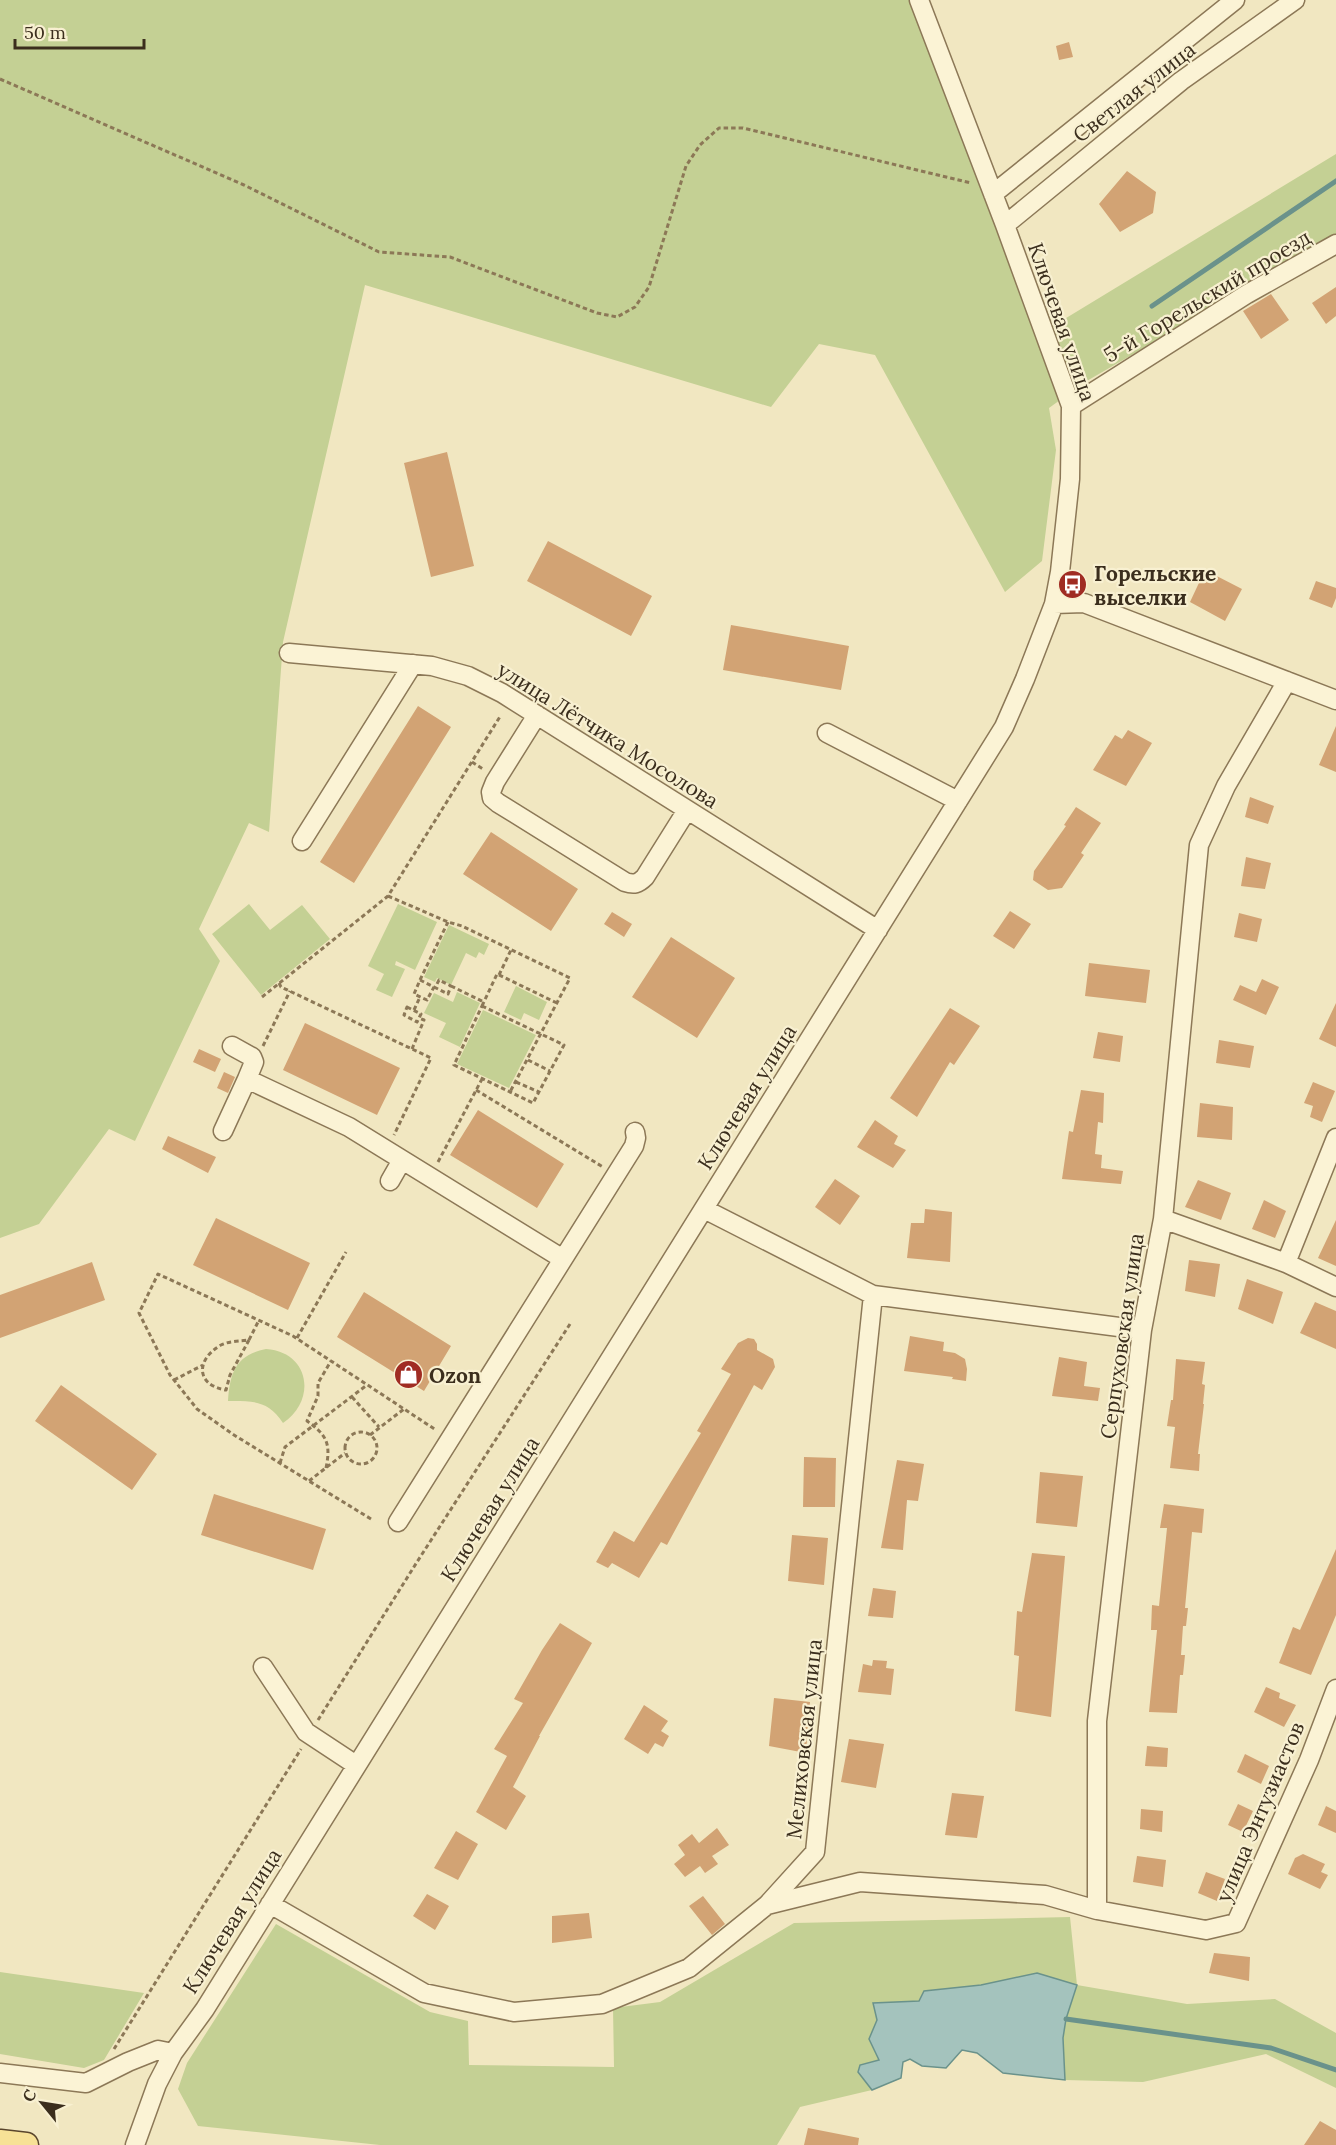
<svg xmlns="http://www.w3.org/2000/svg" width="1336" height="2145" viewBox="0 0 1336 2145" font-family="Lora,serif">
	<rect width="100%" height="100%" fill="#f1e7c1"/>
	<path fill="#c4d094" d="M0,0H929L1053,326L1336,154V237L1085,382L1049,408L1056,450L1042,561L1005,592L875,355L819,344L771,407L365,285L283,642L269,832L249,823L199,929L220,961L135,1141L109,1129L39,1224L0,1238Z
		M249,904L270,930L302,905L330,939L261,995L212,934Z
		M398,904L437,922L415,970L396,961L395,965L405,969L392,997L376,990L384,974L368,966Z
		M449,925L489,944L484,955L479,952L476,958L466,953L451,985L437,978L435,982L424,977Z
		M516,986L547,1002L539,1020L524,1013L521,1020L504,1012Z
		M457,992L480,1003L460,1047L439,1037L446,1023L424,1013L434,993L453,1002Z
		M483,1010L536,1035L509,1088L457,1064Z
		M266,1349C310,1352 317,1400 283,1423C268,1400 253,1401 228,1401C230,1372 236,1355 266,1349Z
		M1070,1917L1077,1985L1187,2004L1275,1999L1336,2033V2088L1266,2054L1143,2082L1065,2080L1063,2038L1066,2019L1077,1985H981L924,1991L919,2001L877,2020L869,2039L879,2060L860,2065L858,2071L872,2090L800,2107L777,2145H380L198,2126L178,2089L187,2063L276,1924L430,2012L468,2021L469,2065L614,2067L613,2008L660,2002L794,1923Z
		M0,1972L144,1993L104,2060L84,2068L0,2054Z"/>
	<path fill="#a4c3bd" stroke="#6a928b" stroke-width="1.5" d="M1037,1973L1077,1985L1066,2019L1063,2038L1065,2080L1003,2073L977,2053L962,2050L946,2068L922,2066L910,2059L903,2062L901,2078L872,2090L858,2072L860,2065L879,2060L869,2039L877,2020L873,2003L919,2001L924,1991L981,1985Z"/>
	<g fill="none" stroke-linecap="round" stroke-linejoin="round">
		<path stroke="#6a928b" stroke-width="5" d="M1152,306L1336,181
			M1066,2019L1271,2048L1336,2070"/>
	</g>
	<path fill="#d2a374" d="M1069,42L1073,57L1059,60L1056,46Z
		M1127,171L1156,192L1153,213L1120,232L1099,204Z
		M1336,287V316L1326,324L1312,303Z
		M1271,294L1289,320L1261,339L1243,311Z
		M447,452L474,566L431,577L404,463Z
		M548,541L652,596L631,636L527,581Z
		M1205,570L1242,589L1225,621L1190,602Z
		M1316,581L1336,588V598L1332,608L1309,599Z
		M731,625L849,646L841,690L723,670Z
		M418,706L451,727L354,883L320,862Z
		M1336,726V772L1319,765Z
		M1128,730L1152,743L1126,786L1093,770L1115,735L1122,739Z
		M1250,797L1274,806L1268,824L1245,817Z
		M1076,807L1101,823L1081,853L1084,855L1062,888L1048,890L1033,880L1034,871L1066,826L1064,825Z
		M491,832L578,889L551,931L463,874Z
		M1246,857L1271,863L1265,889L1241,886Z
		M1010,911L1031,924L1014,949L993,936Z
		M612,912L632,924L624,937L604,924Z
		M1239,913L1262,919L1257,942L1234,937Z
		M671,937L735,978L697,1038L632,997Z
		M1089,963L1150,970L1146,1003L1085,996Z
		M1262,979L1279,987L1266,1015L1233,1000L1240,985L1256,992Z
		M1336,1003V1047L1319,1039Z
		M950,1008L980,1026L954,1065L950,1062L917,1117L890,1098Z
		M305,1023L400,1068L377,1115L283,1070Z
		M1098,1032L1123,1036L1120,1062L1093,1058Z
		M1219,1040L1254,1046L1250,1068L1216,1063Z
		M199,1049L221,1059L215,1072L193,1062Z
		M224,1072L235,1077L228,1093L217,1088Z
		M1313,1082L1335,1091L1322,1122L1310,1117L1313,1106L1304,1103Z
		M1081,1090L1104,1093L1103,1123L1098,1122L1095,1154L1102,1155L1101,1168L1123,1171L1121,1184L1062,1179L1069,1131L1073,1132Z
		M1200,1103L1233,1107L1232,1140L1197,1137Z
		M478,1110L564,1164L537,1208L450,1155Z
		M875,1120L898,1136L894,1144L906,1150L893,1168L857,1147Z
		M168,1136L216,1157L208,1173L162,1149Z
		M835,1179L860,1196L840,1225L815,1207Z
		M1198,1180L1231,1193L1221,1220L1185,1207Z
		M1264,1200L1286,1211L1275,1238L1252,1229Z
		M925,1209L952,1212L950,1262L907,1258L911,1223H924Z
		M216,1218L310,1263L288,1310L193,1265Z
		M1336,1220V1266L1318,1258Z
		M1189,1260L1220,1264L1215,1297L1185,1291Z
		M92,1262L105,1300L0,1338V1295Z
		M1247,1279L1283,1292L1273,1324L1238,1309Z
		M364,1292L451,1346L424,1391L337,1337Z
		M1315,1302L1336,1311V1349L1300,1333Z
		M910,1336L944,1342L943,1351L955,1353L965,1359L967,1369L966,1381L952,1379L953,1377L904,1371Z
		M748,1338L754,1339L757,1344V1350L773,1359L775,1367L762,1390L754,1385L667,1545L661,1542L639,1578L612,1563L608,1568L596,1562L614,1531L634,1542L701,1433L697,1431L731,1374L721,1369L738,1343Z
		M1059,1357L1087,1362L1084,1386L1100,1388L1098,1401L1052,1396Z
		M1176,1359L1205,1362L1202,1384L1205,1385L1203,1404H1204L1198,1454H1200L1199,1471L1170,1468L1175,1427L1167,1426L1171,1400H1173Z
		M61,1385L157,1454L132,1490L35,1421Z
		M804,1457L836,1458L835,1507H803Z
		M897,1460L924,1464L918,1501L907,1500L903,1550L881,1548Z
		M1040,1472L1083,1476L1077,1527L1036,1523Z
		M214,1494L326,1529L313,1570L201,1535Z
		M1164,1504L1204,1509L1202,1533L1192,1532L1185,1608H1188L1186,1626H1183L1181,1655H1185L1183,1675H1180L1177,1713L1149,1712L1157,1630H1151L1152,1605L1159,1606L1167,1528H1160Z
		M792,1535L828,1538L824,1585L788,1581Z
		M1336,1549V1615L1311,1675L1279,1663L1293,1627L1300,1630Z
		M1032,1553L1065,1556L1051,1717L1015,1711L1019,1656L1014,1655L1017,1611L1022,1612Z
		M873,1588L896,1591L893,1618L868,1616Z
		M560,1623L592,1643L539,1736H540L513,1787L526,1796L506,1830L476,1812L507,1756L494,1749L523,1703L514,1699L542,1650Z
		M873,1660L887,1661L886,1668L894,1669L891,1695L858,1692L863,1664L872,1666Z
		M1266,1687L1280,1693L1279,1698L1296,1705L1284,1727L1254,1712Z
		M774,1698L810,1702L806,1753L769,1746Z
		M644,1705L668,1721L661,1731L669,1736L663,1747L655,1743L648,1754L624,1739Z
		M849,1739L884,1744L876,1788L841,1782Z
		M1147,1746L1168,1748L1167,1767L1145,1766Z
		M1245,1754L1269,1766L1261,1784L1237,1772Z
		M952,1793L984,1796L977,1838L945,1835Z
		M1238,1804L1253,1811L1243,1832L1228,1825Z
		M1326,1806L1336,1811V1833L1318,1825Z
		M1141,1809L1163,1811L1162,1832L1140,1829Z
		M717,1828L729,1845L712,1856L718,1864L705,1873L700,1866L685,1877L674,1864L685,1855L678,1845L692,1834L699,1843Z
		M456,1831L478,1844L458,1880L434,1868Z
		M1303,1854L1325,1864L1321,1872L1328,1875L1320,1889L1288,1874L1295,1858Z
		M1137,1856L1166,1860L1163,1887L1133,1882Z
		M1206,1872L1225,1879L1217,1901L1198,1893Z
		M427,1894L449,1906L435,1930L413,1916Z
		M703,1896L725,1924L712,1935L689,1906Z
		M589,1913L592,1938L552,1943V1916Z
		M1214,1953L1250,1957L1249,1981L1209,1973Z
		M1320,2121L1336,2130V2145H1304Z
		M808,2128L859,2138L858,2145H804Z"/>
	<g fill="none" stroke-linecap="round" stroke-linejoin="round">
		<defs>
			<path id="minor" d="M993,194L1235,0
				M1005,225L1181,81L1295,0
				M1071,406L1247,294L1336,244
				M1054,604L1084,603L1336,700
				M289,653L432,666L468,676L502,693L878,930
				M1287,681L1226,786L1199,845L1163,1219L1142,1330L1097,1721V1910L1206,1930L1236,1923L1309,1760L1336,1689
				M537,715L495,782L491,792L492,798L498,803L625,882C634,885 638,884 645,877L687,810
				M827,733L958,801
				M302,841L413,664
				M232,1046L252,1057L254,1062L247,1079
				M223,1131L247,1079L349,1127L563,1259
				M390,1181L402,1160
				M704,1209L873,1295L1142,1330
				M1163,1219L1286,1263L1336,1287
				M1286,1263L1336,1138
				M398,1522L634,1146L636,1138L635,1132
				M263,1667L306,1732L356,1765
				M270,1904L424,1993L514,2012L602,2004L689,1968L767,1905L815,1852L873,1295
				M767,1905L860,1882L1045,1895L1097,1910
				M0,2073L86,2083L128,2062L158,2050L173,2053
				M135,2145L157,2084L173,2053L205,2009L1004,727L1025,679L1054,604L1060,572L1070,479L1071,406L1005,225L919,0"/>
			<path id="major" d="M0,2142L26,2145"/>
		</defs>
		<use href="#minor" stroke="#8c7857" stroke-width="21"/>
		<use href="#major" stroke="#59452c" stroke-width="27"/>
		<path stroke="#8c7857" stroke-width="3" stroke-dasharray="4.5 3" stroke-linecap="butt" d="M0,79L244,185L379,252L450,257L597,313L617,317L635,307L649,287L686,166L700,145L719,128H743L971,183
			M472,762L483,769
			M388,896L448,922L462,926L570,978L510,1092
			M499,975L511,950
			M420,980L448,922
			M420,980L434,987L427,1000L414,994Z
			M279,983L281,987L431,1058L394,1135
			M451,986L484,1002
			M434,987L448,994L451,986L439,980L435,988
			M262,997L388,896L501,715
			M482,1006L564,1045L533,1103L454,1065Z
			M482,1006L497,974L557,1003
			M407,1007L421,1014L417,1022L404,1015Z
			M414,1010L420,997
			M263,1046L290,991
			M412,1049L424,1020L419,1018
			M528,1060L550,1071
			M516,1082L539,1092
			M476,1090L603,1167
			M438,1162L482,1079
			M297,1338L346,1252
			M249,1340L230,1375L226,1390C195,1385 196,1359 221,1345C229,1341 241,1341 249,1340L259,1320
			M174,1380L203,1365
			M352,1397L379,1427
			M345 1448a16 16 0 1 1 32 0a16 16 0 1 1-32 0Z
			M370,1435L404,1409
			M280,1463L285,1447L367,1385
			M326,1468C331,1444 327,1435 307,1421L318,1396V1383L331,1361
			M309,1481L345,1453
			M371,1519L234,1435L197,1409L170,1375L139,1313L158,1274L293,1336L436,1430
			M318,1720L417,1562L570,1324
			M114,2049L301,1749"/>
		<use href="#minor" stroke="#fbf3d5" stroke-width="18"/>
		<use href="#major" stroke="#f7e196" stroke-width="24"/>
	</g>
	<defs>
		<symbol id="bus-disc" viewBox="-11 -11 22 22"><circle r="9.5" fill="#a02c23" stroke="#f8f0d1"/><path d="M-5-6H5V4H4V6H2V4H-2V6H-4V4H-5ZM-3.5-4V0h7V-4ZM-3.5 1.2v1.5H-2V1.2ZM2 1.2v1.5H3.5V1.2Z" fill="#fff"/></symbol>
		<symbol id="shop-disc" viewBox="-11 -11 22 22"><circle r="9.5" fill="#a02c23" stroke="#f8f0d1"/><path d="M-5-2.5h2.3a2.7 3.5 0 0 1 5.4 0H5L5.5 6h-11ZM-1.5-2.5h3a1.5 2.3 0 0 0-3 0Z" fill="#fff"/></symbol>
	</defs>
	<g fill-rule="evenodd">
		<use href="#bus-disc" x="1056" y="568" width="33" height="33"/>
		<use href="#shop-disc" x="392" y="1358" width="33" height="33"/>
	</g>
	<g text-anchor="middle" dominant-baseline="central" stroke-width="4.5" stroke-linejoin="round" paint-order="stroke">
		<g font-size="21" fill="#3b2e1d" stroke="#f8f0d1">
			<text transform="translate(1134 92) rotate(-38)">Светлая улица</text>
			<text transform="translate(1207 296) rotate(-31)">5-й Горельский проезд</text>
			<text transform="translate(1062 322) rotate(71)">Ключевая улица</text>
			<text transform="translate(608 735) rotate(32)">улица Лётчика Мосолова</text>
			<text transform="translate(747 1097) rotate(-58)">Ключевая улица</text>
			<text transform="translate(1122 1336) rotate(-82)">Серпуховская улица</text>
			<text transform="translate(490 1509) rotate(-58)">Ключевая улица</text>
			<text transform="translate(804 1739) rotate(-84)">Мелиховская улица</text>
			<text transform="translate(1260 1812) rotate(-67)">улица Энтузиастов</text>
			<text transform="translate(232 1921) rotate(-58)">Ключевая улица</text>
		</g>
		<g font-size="21" font-weight="bold" fill="#3b2e1d" stroke="#f8f0d1" text-anchor="start">
			<text x="1094" y="573">Горельские<tspan x="1094" dy="24">выселки</tspan></text>
			<text x="429" y="1375">Ozon</text>
		</g>
	</g>
	<g transform="translate(42 2103) rotate(300)" stroke="#f8f0d1" stroke-width="4.5" paint-order="stroke">
	<path d="M0-4.5L10 22L0 15L-10 22Z" fill="#3b2e1d"/>
	<text y="-9" font-size="16" font-weight="bold" text-anchor="middle" fill="#3b2e1d">С</text>
	</g>
	<path d="M15 39v9h129v-9" fill="none" stroke="#3b2e1d" stroke-width="3"/>
	<text x="24" y="39" font-size="18" fill="#3b2e1d" stroke="#f8f0d1" stroke-width="4.5" paint-order="stroke">50 m</text>
</svg>
